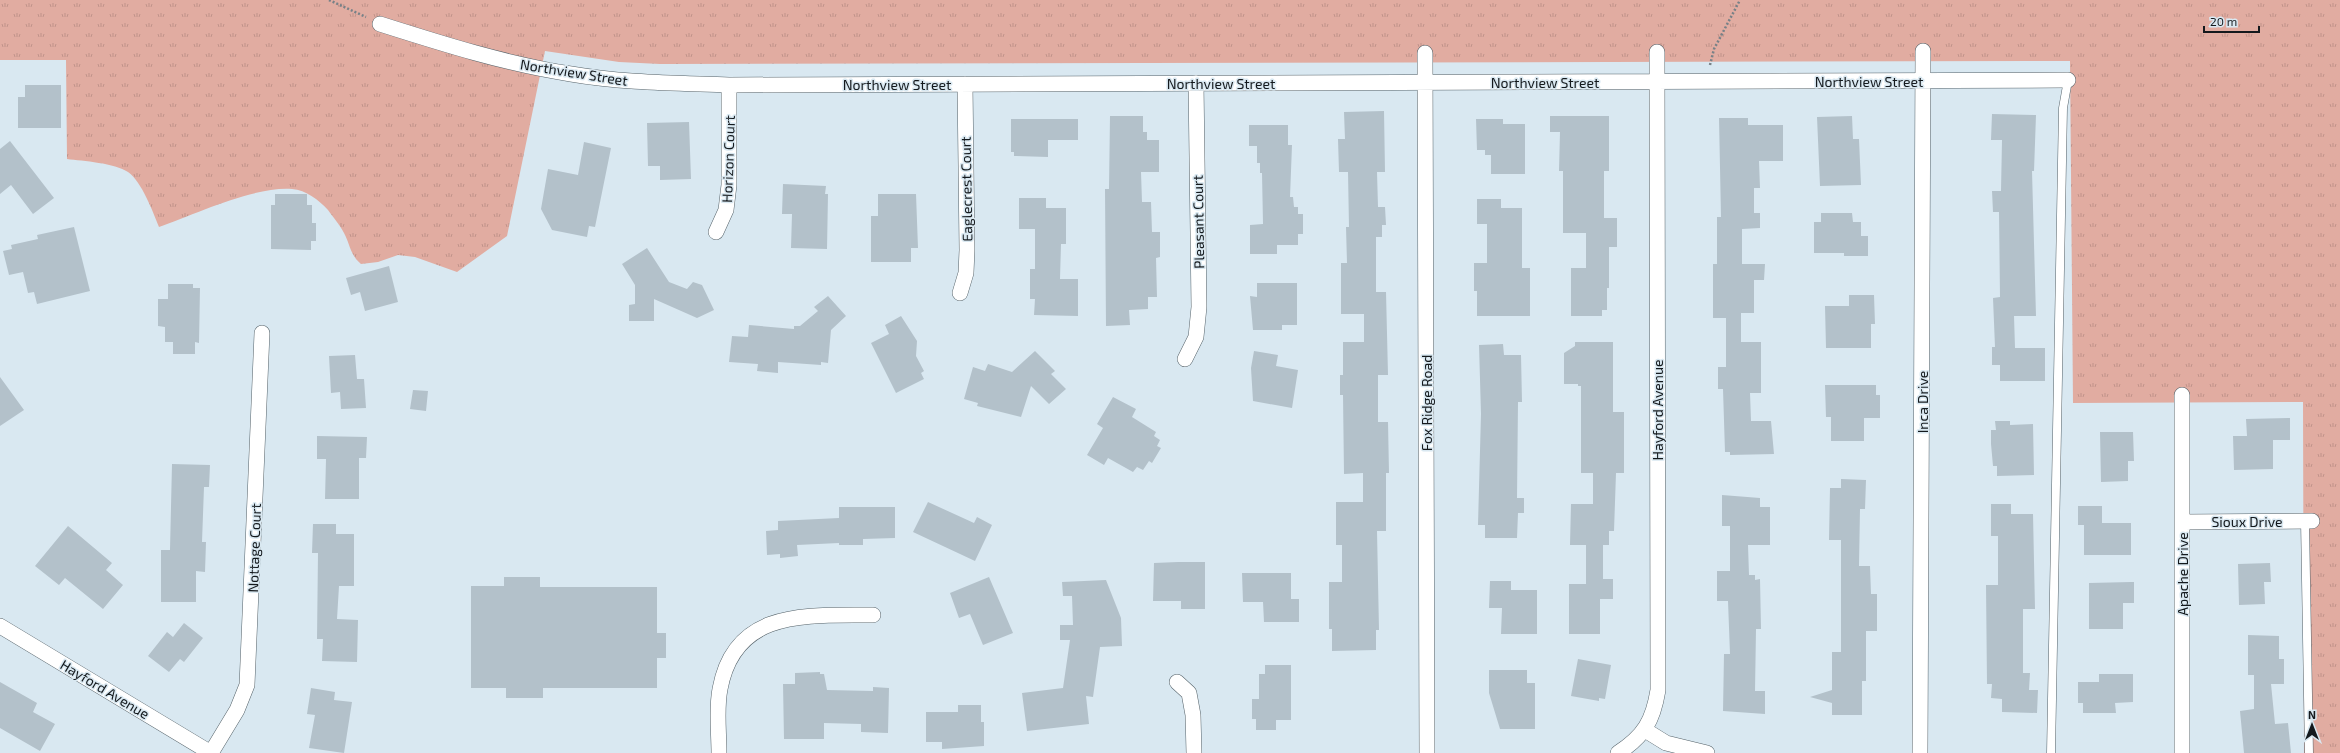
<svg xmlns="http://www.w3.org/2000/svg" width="2340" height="753" viewBox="0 0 2340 753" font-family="'Exo 2',sans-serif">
	<defs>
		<pattern id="grass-tufts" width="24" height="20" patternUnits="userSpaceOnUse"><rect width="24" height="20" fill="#e1aca1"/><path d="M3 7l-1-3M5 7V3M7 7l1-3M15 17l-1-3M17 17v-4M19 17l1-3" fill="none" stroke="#c0938a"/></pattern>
	</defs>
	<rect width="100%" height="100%" fill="#d9e8f1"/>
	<path fill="url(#grass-tufts)" d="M0,0H2340V753H2304L2303,402L2073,403L2070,61L660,64L619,62L545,51L507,236L457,272L415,257L398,255L378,262L361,264C350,255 350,244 344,233C340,225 333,217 328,210C319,200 306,190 292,189C255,186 195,214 159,227C153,212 142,182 128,172C115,163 83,161 67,159L66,60H0Z"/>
	<path fill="#b3c1ca" d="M25,85H61V128H18V97H25Z
		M1384,111L1385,172H1377L1378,207H1385L1386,225H1382V237H1376V292H1386L1388,375H1378V422H1388L1389,473H1386V531H1377L1379,630H1376V650L1332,651V629H1329V582H1342V545H1336V502H1363V473L1344,474L1343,395H1340V375H1343V342H1364V314H1341V263H1347L1346,227H1349L1348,172H1339L1338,139H1345L1344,112Z
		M1992,114L2036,115L2034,171H2032L2036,316H2014L2015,348H2045V381H2000V365H1992V347H1995L1993,298L2000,297L1999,212H1993L1992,191H2001L2002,140H1991Z
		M1110,116H1143V132H1147V140H1159V172H1141L1142,202H1151L1152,232H1160V257L1156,258L1157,297H1148V309L1129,310L1130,325L1106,326L1105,189H1109Z
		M1550,116H1609V171H1604V218H1617V247H1609V288H1607V310H1602V316H1571V268H1586V233H1563V171H1559L1560,132H1550Z
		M1852,116L1853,139H1859L1861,185L1820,186L1817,117Z
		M1719,118H1748V125H1783V161H1759L1760,188H1754V213H1760V228L1742,229V264H1765L1764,280H1754V313H1741V342H1761V393H1750L1751,421H1771L1774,454L1730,455V452H1725L1723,389H1718V367H1726V318H1713V264H1717V217H1721Z
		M1011,119H1078V140H1048V157L1014,156V152H1011Z
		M1476,119H1503V124H1525V174H1491V155H1485V150H1477Z
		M689,122L691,179L660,180V166H648L647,123Z
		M1249,125H1288V145H1292L1290,197H1293L1294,207H1298V214H1303V234H1298V245H1277V254H1250V225L1263,224L1262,173H1260V163H1257V146H1249Z
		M10,141L54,198L33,214L11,185L0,194V149Z
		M584,142L611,148L595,227L589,226L587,237L552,230L541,209L548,169L578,175Z
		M783,184L826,186L825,194H828L827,249L791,248L792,214H782Z
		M275,194H307V205H312V223H316V241H311V250L271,249V205H275Z
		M878,194H916L918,248H911V262H871V216H878Z
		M1019,198H1046V208H1066V244H1061L1060,279H1078V316L1034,315L1035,299H1030V269H1035V229H1019Z
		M1477,199H1501V208H1522V268H1530V316H1477V291H1474V263H1487V224H1477Z
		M1821,213H1852L1853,222H1861V236H1868V256H1844V253H1814V222H1821Z
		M74,227L90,291L37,304L34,292L28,293L23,272L9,275L3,251L12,249L11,245L38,239L37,235Z
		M647,248L669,282L687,289L693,282L702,285L714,310L697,318L654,299V321H629V305L635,304V285L622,264Z
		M389,266L398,302L365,311L360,292L351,295L346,278Z
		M1257,283H1297V325H1282V330H1253L1250,296L1257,297Z
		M168,284H193V288H200L199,343L195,342V354H173V342H165V327L158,326V299H168Z
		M1849,295H1874L1875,324H1871V348H1826L1825,306H1849Z
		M828,296L846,316L831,330L828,363L821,362V365L778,362V373L757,371L758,364L729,362L732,336L748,337L749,325L794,329V326H800L818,311L814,307Z
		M901,316L917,341L916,356L924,371L921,373L924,379L896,393L871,343L889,334L885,325Z
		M1575,342H1613V412H1624V473H1616L1614,531H1609V545H1603V579H1613V599H1600V634H1569V584H1586V545H1570L1571,504H1593V473H1581V386H1578V384H1564V353L1575,346Z
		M1503,344L1504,355H1521L1522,402H1518L1517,498H1524V513H1518L1517,538H1485V525H1478L1481,414L1479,345Z
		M1035,351L1055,371L1051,374L1066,389L1049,404L1031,386L1021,417L977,406L978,403L964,399L973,367L985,371L988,364L1012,372Z
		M1254,351L1278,355L1276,366L1298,370L1292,408L1253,401L1251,368Z
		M355,355L357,379H364L366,408L341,409L340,392L331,393L329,356Z
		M0,377L24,410L0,426Z
		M1825,385H1876V395H1880V418H1864V441H1831V417H1826Z
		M413,390L428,391L426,411L410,409Z
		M1113,397L1136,409L1132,417L1156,432L1154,436L1160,440L1157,446L1161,448L1152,463L1149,461L1143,470L1137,467L1133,472L1108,458L1104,465L1087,455L1103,428L1097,424Z
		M2290,418V440H2273V469L2234,470L2233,436H2247L2246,419Z
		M1995,421H2010V425L2033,424L2034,475L1997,476V466H1993L1991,444V430H1996Z
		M2100,432H2133L2134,461H2128V481L2101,482Z
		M317,436L367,437L366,458H359V499H325L326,459H317Z
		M172,464L210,465L209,487H204L202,542H206L205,572L196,571V602H161V550H170Z
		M1841,479L1866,480L1865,509H1860L1859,566H1870L1871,594H1877V631H1866V681H1862V715H1832V703L1810,697L1832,690V652H1841V540H1829L1830,488H1841Z
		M1722,495L1760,498V507H1770V545H1748L1749,575H1755V580L1760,579L1761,629H1756L1755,691H1765V714L1723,711L1724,654H1730L1728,601H1717V571H1730V526H1722Z
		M928,502L974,523L977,517L992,525L975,561L913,532Z
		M1991,504H2011V514H2033L2035,609H2023V673H2030L2029,690H2038L2037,713L2002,712V699L1991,698L1992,684H1987L1986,585H1998V536H1991Z
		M2078,506H2102V523H2131V555H2084V525H2078Z
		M839,507H895V538L863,539V545H839V543L797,545L798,556L780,558V554L767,555L766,531L778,530V521L839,518Z
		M313,524H336V534H354V586H339L337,619L358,620L357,662L322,661L323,639H317L318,553H312Z
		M68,526L112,563L106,570L123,585L103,609L65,578L59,585L35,566Z
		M1178,562H1205V609H1181V601H1153L1154,563Z
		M2270,563L2271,582H2264L2265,604L2239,605L2238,564Z
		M1242,573H1291V599H1299V622H1264L1263,602H1243Z
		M504,577H540V587H657V633H666V658H657V688H543V698H506V688H471V586H504Z
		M989,577L1013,633L983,645L970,614L959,618L950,593Z
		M1106,580L1121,618L1122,646L1100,647L1093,697L1086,696L1089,724L1027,731L1022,693L1063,688L1070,640H1060V625H1073L1072,596H1063L1062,582Z
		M1490,581H1511V590H1537V634H1501L1502,608H1489Z
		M2131,582H2134V603H2123V629H2089V583Z
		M184,623L203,638L184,662L180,659L169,672L148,656L167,632L173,637Z
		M2248,635L2279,636V659H2284V684H2271L2275,724L2288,723L2291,753H2244L2240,711L2254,709V675H2248Z
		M1578,659L1611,665L1605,699L1599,698V701L1571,696Z
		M1265,665H1291V720H1276V730H1256V719H1252V699H1259V674H1265Z
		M1489,670H1527V683H1535V729H1500L1489,693Z
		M820,672V674H824L827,690L873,691V687L889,688L888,733L861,732V724L824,723V739H784L783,684H795V673Z
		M2099,674H2133V702L2115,703L2116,713H2083V703H2078V682H2099Z
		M0,682L37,703L33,712L55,724L40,751L0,728Z
		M311,688L335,692L334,700L352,702L344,753L309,748L315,715L307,714Z
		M958,705H981V722H984V746L942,749V742H926V712H958Z"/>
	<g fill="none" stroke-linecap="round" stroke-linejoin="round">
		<defs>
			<path id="service" d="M2305,521L2309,753
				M2051,753L2063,108L2068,80"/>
			<path id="minor" d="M380,24C443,44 506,64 571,74C623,83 676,83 729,85L2068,80
				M1425,53L1427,753
				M716,232L726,210L729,185V85
				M960,293L966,273L967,250L965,84
				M1185,359L1196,337L1199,307L1196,83
				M2182,395V753
				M2182,522L2312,521
				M0,626L211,753L237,710L247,685L262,333
				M1177,682L1189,693L1193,715L1194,753
				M1645,730L1666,743L1707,753
				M719,753C719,732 716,709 720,689C735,607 810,616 873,615
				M1618,753C1644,736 1653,721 1658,690L1657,52
				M1920,753L1923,51"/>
		</defs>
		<use href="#service" stroke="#556269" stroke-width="9"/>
		<use href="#minor" stroke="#556269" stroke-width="16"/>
		<path stroke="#778187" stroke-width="2.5" stroke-dasharray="2 2" stroke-linecap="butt" d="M329,0L366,17
			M1710,65L1714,49L1740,0"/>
		<use href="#service" stroke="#fff" stroke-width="8"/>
		<use href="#minor" stroke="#fff" stroke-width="15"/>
	</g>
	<g text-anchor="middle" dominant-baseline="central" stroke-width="3" stroke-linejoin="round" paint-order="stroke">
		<g font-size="14" fill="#14191d" stroke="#d9e8f1">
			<text transform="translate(574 72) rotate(9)">Northview Street</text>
			<text x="1869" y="81">Northview Street</text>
			<text x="1545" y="82">Northview Street</text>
			<text x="1221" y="83">Northview Street</text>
			<text x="897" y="84">Northview Street</text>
			<text transform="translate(728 159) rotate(-88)">Horizon Court</text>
			<text transform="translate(966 189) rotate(-91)">Eaglecrest Court</text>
			<text transform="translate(1198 222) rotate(-91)">Pleasant Court</text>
			<text transform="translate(1922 402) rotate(-90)">Inca Drive</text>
			<text transform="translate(1426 403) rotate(-90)">Fox Ridge Road</text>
			<text transform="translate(1657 410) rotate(-90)">Hayford Avenue</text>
			<text x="2247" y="521">Sioux Drive</text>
			<text transform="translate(254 548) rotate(-88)">Nottage Court</text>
			<text transform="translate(2182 574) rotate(-90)">Apache Drive</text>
			<text transform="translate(105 689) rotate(31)">Hayford Avenue</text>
		</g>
	</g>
	<g transform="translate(2312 725)" stroke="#d9e8f1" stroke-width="3" paint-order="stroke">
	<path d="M0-3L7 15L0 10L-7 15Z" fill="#14191d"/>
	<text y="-6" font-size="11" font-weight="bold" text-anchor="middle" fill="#14191d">N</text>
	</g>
	<path d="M2204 26v6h55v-6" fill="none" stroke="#14191d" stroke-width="2"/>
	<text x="2210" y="26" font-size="12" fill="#14191d" stroke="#d9e8f1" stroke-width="3" paint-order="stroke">20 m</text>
</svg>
